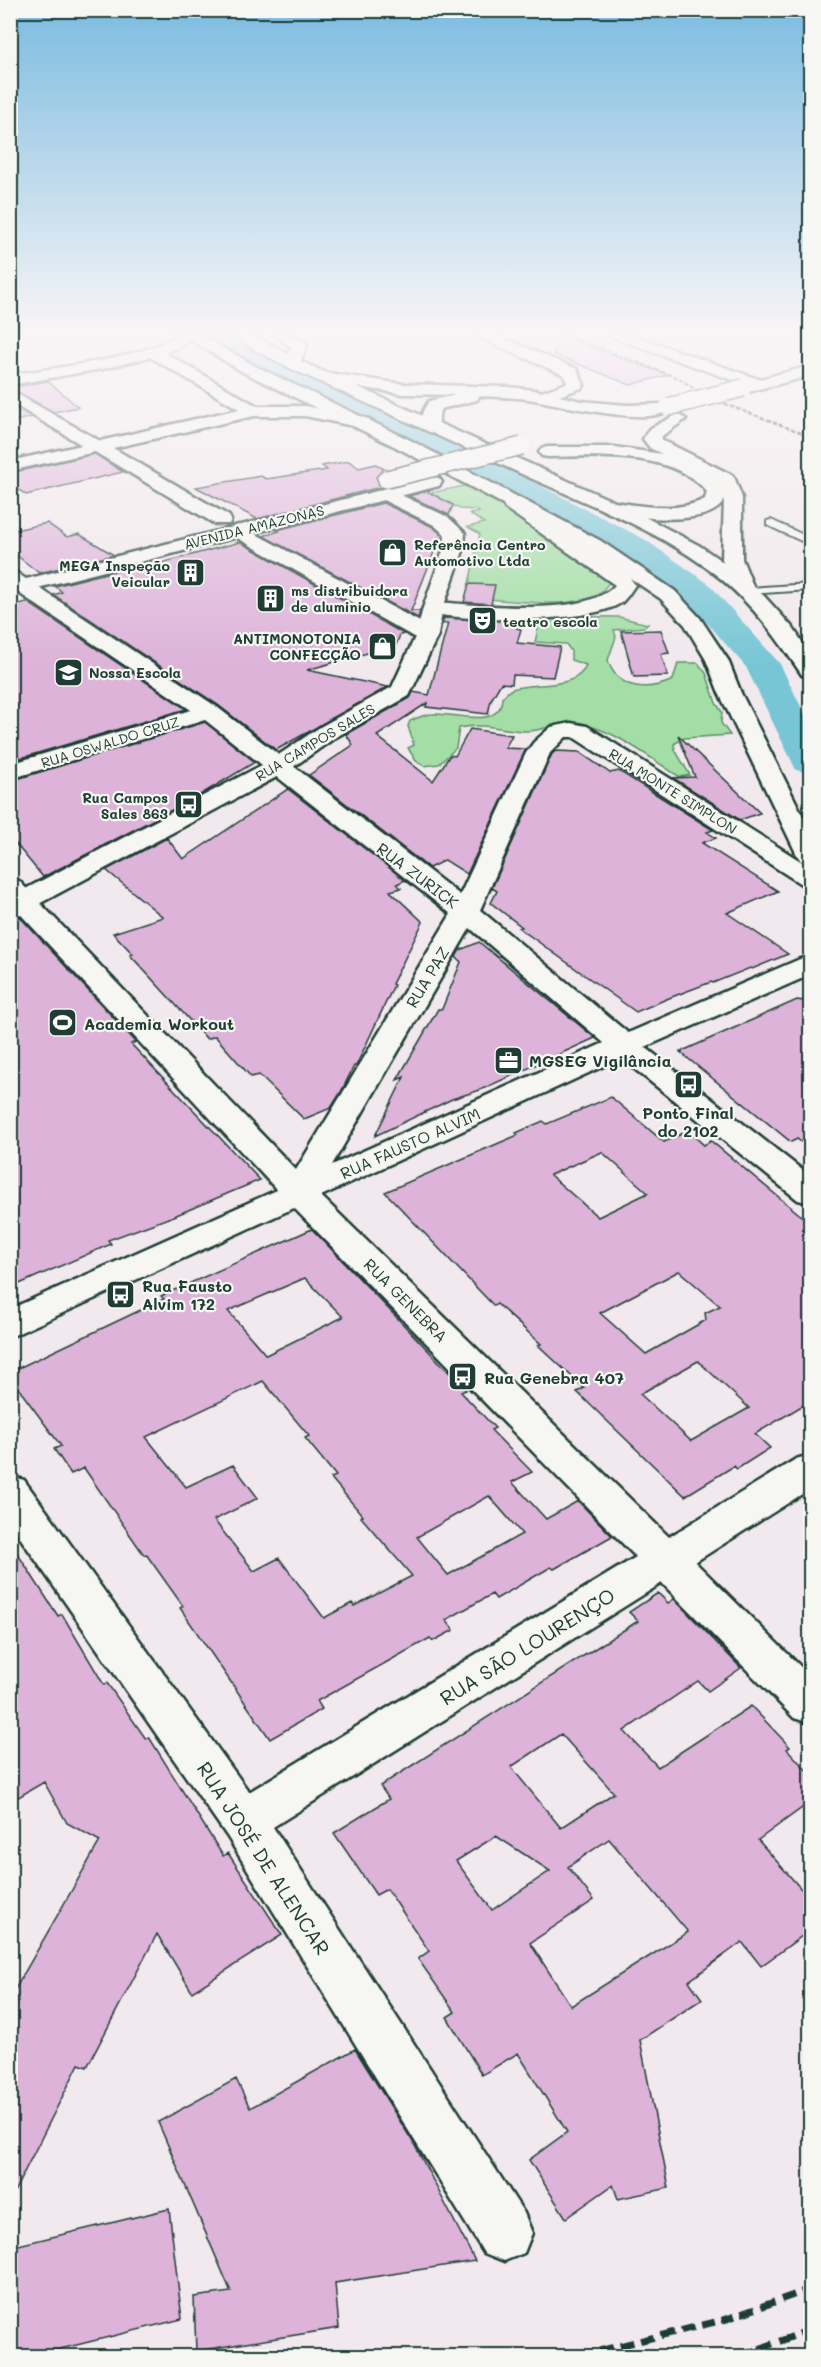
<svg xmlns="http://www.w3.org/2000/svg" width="821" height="2367" viewBox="0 0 821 2367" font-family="Mali,sans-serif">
	<rect width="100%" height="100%" fill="#f1e9ed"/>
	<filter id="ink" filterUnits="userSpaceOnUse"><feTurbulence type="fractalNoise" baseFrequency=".0167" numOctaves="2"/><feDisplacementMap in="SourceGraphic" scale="12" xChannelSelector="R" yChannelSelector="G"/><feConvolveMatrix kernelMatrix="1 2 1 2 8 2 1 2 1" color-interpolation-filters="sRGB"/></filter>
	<g filter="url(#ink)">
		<path fill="#a2dea5" stroke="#608e6c" stroke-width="1.5" d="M469,485L502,503L612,578C607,585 602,594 593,598C563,609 499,599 466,597L480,534L468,527L484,523L470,514L479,512L477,510L460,509L430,493Z
			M543,616L619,617L648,624L644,627L614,630L616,637L608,660C617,691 649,691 673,680L678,663H698L706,673L716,703L722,712L721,723L730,735L684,738L674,744L675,750L690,775L680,777C648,757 607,723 569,723C555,723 542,731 528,731C504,731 485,722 459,728L456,748L439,764L424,766L416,761L408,748L414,745L408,726L410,721C417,718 425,714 433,714C452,712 501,731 502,698C505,695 509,690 512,689C533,682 578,690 586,665L571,660V651L566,644L535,642L538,629L532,620Z"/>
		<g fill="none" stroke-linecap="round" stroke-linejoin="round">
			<path fill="#78c6d5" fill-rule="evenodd" d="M205,334H234L274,358L467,448L644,539L709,584L780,664L810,725V773L796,770L746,667L685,598L622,553L447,460L256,368L209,339Z"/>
		</g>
		<path fill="#ddb3d9" stroke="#1f3d34" stroke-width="1.5" fill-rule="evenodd" d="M560,335L668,375L630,385L553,354Z
			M48,381L78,407L54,412L10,388Z
			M10,405L32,417L10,422Z
			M95,454L123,472L26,495L10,483V473Z
			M349,461L359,468L376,464L384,469L376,477L380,487L257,519L196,487L261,476L266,479L327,470L322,466Z
			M427,491L453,505L449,515L409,496Z
			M383,503L433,527L441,534L411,611H420L418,618L263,536L279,531L277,530Z
			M47,523L67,537L79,534L114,555L39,573L10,550V531Z
			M240,542L404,634L400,635L396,645L307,670L388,687L276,750L218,705L54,595L62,592L55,586L134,566L139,569Z
			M469,584L495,585L491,604L464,602Z
			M27,602L186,709L21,758L10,748V606Z
			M444,618L516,621V628L521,629L517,643L560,647L553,677L513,675L512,684L501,683L491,700L488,714L426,707L427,703L377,736L433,781L450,755L455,756L470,729L512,735L505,748L526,749L467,874L445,860L429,868L309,775L353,745L346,734L410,698L413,692L429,695L448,623L442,624Z
			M661,630L669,653L661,654L668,676L634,677L621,631Z
			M205,722L255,762L195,798L43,877L10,837V781Z
			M678,735L760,813L740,820L673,778L695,777Z
			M556,751L579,752L610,773L619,771L713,830L707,832L716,838L702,843L778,891L727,913L788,954L752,969L750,968L713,983L711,982L669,998L636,1012L519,928L522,927L491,903L497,891L492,888L552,754Z
			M288,789L405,880L397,884L401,888L390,891L423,922L392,984L394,985L356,1066H354L341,1092L331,1108L304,1119L259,1075L251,1077L215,1036L207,1039L130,955L133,954L113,933L163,917L106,870L167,838L183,859Z
			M19,916L136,1042L131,1044L260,1180L174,1216L108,1240L111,1244L10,1288V918Z
			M479,942L595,1038L480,1090L452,1099L375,1136L404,1077L397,1080L438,1009H442L461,962L456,957L460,950Z
			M797,1000L810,1002V1149L797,1139L791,1142L680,1052Z
			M611,1097L664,1142L688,1131L704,1145L711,1141L810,1223V1401L755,1434L770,1448L737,1469L734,1466L685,1496L577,1392L584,1388L538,1345L541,1344L497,1304L494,1306L385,1192L518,1135L516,1133L543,1121L547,1124ZM602,1152L648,1193L598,1217L550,1175ZM679,1271L720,1306L705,1313L706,1320L646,1354L600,1313ZM698,1361L749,1408L691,1441L640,1394Z
			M312,1229L466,1390L461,1392L495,1428L491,1430L532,1472L512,1482L546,1519L578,1501L612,1536L554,1569L551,1567L496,1599L492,1594L446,1620L454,1630L433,1641L430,1638L317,1701L322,1709L270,1739L180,1608L183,1606L146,1554L144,1555L84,1468L71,1474L54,1449L61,1446L10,1377V1372L164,1299L161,1296ZM305,1278L343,1317L266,1355L228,1311ZM263,1381L309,1436L305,1438L336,1476L331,1478L363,1516L361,1517L412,1576L354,1606L352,1603L324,1618L279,1558L254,1571L214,1520L258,1498L233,1465L186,1487L146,1437ZM489,1496L522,1534L448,1575L417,1537Z
			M10,1542L58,1616L62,1614L104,1685L107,1683L146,1739L149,1737L223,1856L228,1853L282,1935L192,1992L157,1934L87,2067L79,2064L10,2200V1998L100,1841L67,1823L44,1782L10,1802Z
			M658,1593L668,1603L674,1599L741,1668L708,1691L698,1681L624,1731L658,1767L751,1706L790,1747L787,1749L810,1774V1802L758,1840L810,1899V1930L761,1966L742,1942L689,1981L702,1999L640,2040L669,2188L618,2199L613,2185L566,2218L529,2160L567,2132L518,2053L482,2075L447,2017L455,2012L418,1959L429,1951L387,1889L376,1895L334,1833L389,1799L380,1786L638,1621L629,1612ZM561,1734L614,1793L561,1828L511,1767ZM496,1836L550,1871L492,1910L456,1861ZM609,1839L688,1932L571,2006L530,1943L594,1900L568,1867Z
			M355,2049L413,2142L475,2261L335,2283L339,2328L196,2351L194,2297L231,2292L158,2122L236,2079L250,2108Z
			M169,2209L182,2319L32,2356H10V2247Z"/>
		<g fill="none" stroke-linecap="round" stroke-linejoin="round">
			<defs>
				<path id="service" d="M797,334H810V339L798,336Z
					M771,520L810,538V545L767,525V521Z
					M810,584V590L749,594L743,591L749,588Z"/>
				<path id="minor" d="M175,334H189L191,338L177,348L165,353L257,406H305L369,419L371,423L369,427L363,428L305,416H254L113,448L229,516L231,520L229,524H215L95,452L10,471V461L82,445L10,402V390L100,441L239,409L150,357L102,369L10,385V375C56,367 138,360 175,336Z
					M274,334C287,334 297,334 307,345L299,365H287L285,362L291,347Z
					M475,334H494L577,369L584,385L582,388L547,400H535L533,397L535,394L567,383L564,375L477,337Z
					M512,498L519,500L628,575L635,585C631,591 626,599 621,603C589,624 463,622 426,612L423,608L426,604L433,602C476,604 586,619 615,585L505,508L503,504L505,500Z
					M239,525L435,630L438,635L435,640L427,641L419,640L232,535L229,531L232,527Z
					M10,571L17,573L217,707L460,895L526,753L534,742L551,727L571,723L587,726L810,867V886L801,884L573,737H566L550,753L480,910L628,1033L800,959L810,957V975L645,1047L810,1176V1203L798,1200L621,1058L321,1196L669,1537L796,1459L810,1455V1489L695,1562L810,1676V1723L794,1718L662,1583L273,1827L524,2213L532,2233L524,2253L504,2261L484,2253L227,1836L10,1523V1476L24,1480L249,1792L636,1557L294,1208L10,1337V1309L277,1190L10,903V879L19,881L296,1170L451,914L205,720L10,779V764L191,710L10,587ZM470,928L604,1043L332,1165Z"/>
				<path id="tertiary" d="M608,334H630L764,381L766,384L758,389L752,387L611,337Z
					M386,488L448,517L465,533L464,548L443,608L438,635L409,696L336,737L286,772L20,914L10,916V897L268,762L320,727L392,687L416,635L423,608L444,548L445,535L434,525L379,498L377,494L379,490Z"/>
				<path id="secondary" d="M181,334H199L255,366L408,439L601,541L675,591L700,618L728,660L741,693L810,830V863L801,861L797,855L719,693L706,660L685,625L661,599L587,549L396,447L243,372Z
					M233,334H251L302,362L626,507L700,546L733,569L764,596L793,628L810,654V677L802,675C777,638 755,607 720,578C666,534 598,508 535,480C454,443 372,406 290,368L248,346Z"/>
				<path id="primary" d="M810,366V376L743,393L735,388L737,385Z
					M327,373L403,384L508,387L534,390L581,401L626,405L661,404L669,409C655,428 557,404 534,400C516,397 497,397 479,396L477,400L441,409C437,415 441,422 437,429H425C418,419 423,410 429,401L456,395L403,394L321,381L319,378Z
					M678,414L686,419L662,436V440L732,475L735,479L742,498V559L753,586L750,590H736L722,559L724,500C711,528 639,517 614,514L607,512L605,508L607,504L614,502C644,506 677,513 705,499L707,492C675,451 596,456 548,457L542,456L539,452L542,448L548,447H614L662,454L650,448L643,439L649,429Z
					M433,477L439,478L442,482L439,486L10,595V583Z"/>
			</defs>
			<use href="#service" stroke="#1f3d34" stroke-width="4"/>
			<use href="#minor" stroke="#1f3d34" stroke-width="5"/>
			<use href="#tertiary" stroke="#1f3d34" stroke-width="5"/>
			<use href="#secondary" stroke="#1f3d34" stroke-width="5"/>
			<use href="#primary" stroke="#1f3d34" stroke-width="5"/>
			<use href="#service" fill="#f6f6f2" fill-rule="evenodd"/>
			<use href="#minor" fill="#f6f6f2" fill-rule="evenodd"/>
			<use href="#tertiary" fill="#f6f6f2" fill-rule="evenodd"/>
			<use href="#secondary" fill="#f6f6f2" fill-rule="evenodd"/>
			<use href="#primary" fill="#f6f6f2" fill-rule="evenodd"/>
			<path stroke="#1f3d34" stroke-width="2" stroke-dasharray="4.5 2" stroke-linecap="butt" d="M564,334L679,378L704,396L810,436"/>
			<path stroke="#1f3d34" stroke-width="7" stroke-dasharray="14 7" stroke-linecap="butt" d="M579,2356L727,2319L810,2289
				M740,2356L810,2330"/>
			<defs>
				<path id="primary-bridge" d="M668,407L743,388
					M387,479L522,446"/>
			</defs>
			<use href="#primary-bridge" stroke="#1f3d34" stroke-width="20" stroke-linecap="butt"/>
			<use href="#primary-bridge" stroke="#f6f6f2" stroke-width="17"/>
		</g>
	</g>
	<linearGradient id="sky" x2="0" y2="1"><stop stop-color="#7bbbe0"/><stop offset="0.5" stop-color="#f9f5f7"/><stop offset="1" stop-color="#f9f5f7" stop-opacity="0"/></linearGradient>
	<rect width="821" height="665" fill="url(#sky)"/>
	<defs>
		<symbol id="shop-square" viewBox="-11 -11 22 22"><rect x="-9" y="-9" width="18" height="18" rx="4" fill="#1f3d34" stroke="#f6f6f2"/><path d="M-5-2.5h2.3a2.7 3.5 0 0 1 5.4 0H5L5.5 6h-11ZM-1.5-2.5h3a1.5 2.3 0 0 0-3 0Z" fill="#fff"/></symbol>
		<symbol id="building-square" viewBox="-11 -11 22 22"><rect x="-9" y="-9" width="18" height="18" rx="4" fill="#1f3d34" stroke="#f6f6f2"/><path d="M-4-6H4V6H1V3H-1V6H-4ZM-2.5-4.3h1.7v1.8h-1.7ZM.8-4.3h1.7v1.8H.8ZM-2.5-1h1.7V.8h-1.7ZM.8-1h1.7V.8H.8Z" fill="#fff"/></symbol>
		<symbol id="theatre-square" viewBox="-11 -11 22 22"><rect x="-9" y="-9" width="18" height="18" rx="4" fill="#1f3d34" stroke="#f6f6f2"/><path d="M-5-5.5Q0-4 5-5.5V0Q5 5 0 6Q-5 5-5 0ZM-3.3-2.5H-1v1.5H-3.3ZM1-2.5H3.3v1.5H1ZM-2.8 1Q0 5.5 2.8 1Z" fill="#fff"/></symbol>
		<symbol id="school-square" viewBox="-11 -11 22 22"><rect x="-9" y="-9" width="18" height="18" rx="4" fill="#1f3d34" stroke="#f6f6f2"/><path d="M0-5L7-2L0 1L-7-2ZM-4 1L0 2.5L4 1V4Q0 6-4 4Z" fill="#fff"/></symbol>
		<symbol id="bus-square" viewBox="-11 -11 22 22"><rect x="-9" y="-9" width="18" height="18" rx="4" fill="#1f3d34" stroke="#f6f6f2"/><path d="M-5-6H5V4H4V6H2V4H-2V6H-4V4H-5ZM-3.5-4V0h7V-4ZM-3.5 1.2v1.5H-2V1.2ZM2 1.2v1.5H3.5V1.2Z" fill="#fff"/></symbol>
		<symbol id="stadium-square" viewBox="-11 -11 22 22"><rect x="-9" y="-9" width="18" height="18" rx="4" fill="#1f3d34" stroke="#f6f6f2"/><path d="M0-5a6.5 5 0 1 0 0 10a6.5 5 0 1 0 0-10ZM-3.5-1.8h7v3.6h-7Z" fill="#fff"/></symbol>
		<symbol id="office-square" viewBox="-11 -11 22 22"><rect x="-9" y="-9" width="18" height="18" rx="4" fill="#1f3d34" stroke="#f6f6f2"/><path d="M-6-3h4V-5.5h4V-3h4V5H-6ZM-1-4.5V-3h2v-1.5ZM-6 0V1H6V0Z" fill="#fff"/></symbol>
	</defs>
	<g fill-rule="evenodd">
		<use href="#shop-square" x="376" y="536" width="33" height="33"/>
		<use href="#building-square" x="174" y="556" width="33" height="33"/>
		<use href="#building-square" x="254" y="582" width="33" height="33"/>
		<use href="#theatre-square" x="466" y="604" width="33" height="33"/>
		<use href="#shop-square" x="366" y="630" width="33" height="33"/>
		<use href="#school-square" x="52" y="656" width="33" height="33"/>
		<use href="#bus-square" x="172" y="788" width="33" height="33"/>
		<use href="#stadium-square" x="46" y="1006" width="33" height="33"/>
		<use href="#office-square" x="492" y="1044" width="33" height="33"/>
		<use href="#bus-square" x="672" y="1068" width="33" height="33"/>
		<use href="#bus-square" x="104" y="1278" width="33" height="33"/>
		<use href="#bus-square" x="446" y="1360" width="33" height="33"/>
	</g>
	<g text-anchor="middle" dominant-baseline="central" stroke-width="4.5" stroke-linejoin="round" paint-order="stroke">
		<g font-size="14" fill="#1f3d34" stroke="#f6f6f2">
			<text transform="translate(254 527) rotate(-14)">AVENIDA AMAZONAS</text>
			<text transform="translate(110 742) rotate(-17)">RUA OSWALDO CRUZ</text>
			<text transform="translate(315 742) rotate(-31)">RUA CAMPOS SALES</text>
			<text transform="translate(673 791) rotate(32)">RUA MONTE SIMPLON</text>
		</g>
		<g font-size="14" font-weight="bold" fill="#1f3d34" stroke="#f6f6f2" text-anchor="start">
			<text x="414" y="544">Referência Centro<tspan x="414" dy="16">Automotivo Ltda</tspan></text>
			<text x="170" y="565" text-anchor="end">MEGA Inspeção<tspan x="170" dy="16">Veicular</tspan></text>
			<text x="291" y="590">ms distribuidora<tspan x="291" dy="16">de aluminio</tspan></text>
			<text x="503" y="621">teatro escola</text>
			<text x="361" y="638" text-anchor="end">ANTIMONOTONIA<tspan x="361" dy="16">CONFECÇÃO</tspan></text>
			<text x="89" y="672">Nossa Escola</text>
			<text x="168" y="797" text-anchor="end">Rua Campos<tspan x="168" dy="16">Sales 863</tspan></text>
		</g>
		<g font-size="16" fill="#1f3d34" stroke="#f6f6f2">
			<text transform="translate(418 875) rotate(37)">RUA ZURICK</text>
			<text transform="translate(427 977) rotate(-59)">RUA PAZ</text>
			<text transform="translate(410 1143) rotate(-24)">RUA FAUSTO ALVIM</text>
			<text transform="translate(406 1300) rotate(45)">RUA GENEBRA</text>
		</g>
		<g font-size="16" font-weight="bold" fill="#1f3d34" stroke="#f6f6f2" text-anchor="start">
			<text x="84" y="1023">Academia Workout</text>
			<text x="529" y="1060">MGSEG Vigilância</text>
			<text x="688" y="1112" text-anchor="middle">Ponto Final<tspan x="688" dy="18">do 2102</tspan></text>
			<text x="142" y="1285">Rua Fausto<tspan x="142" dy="18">Alvim 172</tspan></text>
			<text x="484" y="1377">Rua Genebra 407</text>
		</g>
		<g font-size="20" fill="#1f3d34" stroke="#f6f6f2">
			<text transform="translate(527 1646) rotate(-32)">RUA SÃO LOURENÇO</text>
			<text transform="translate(264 1858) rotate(57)">RUA JOSÉ DE ALENCAR</text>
		</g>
	</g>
	<rect width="821" height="2367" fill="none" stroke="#f6f6f2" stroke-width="36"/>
	<rect x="18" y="18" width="785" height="2331" fill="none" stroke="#1f3d34" stroke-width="2" filter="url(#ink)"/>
</svg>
